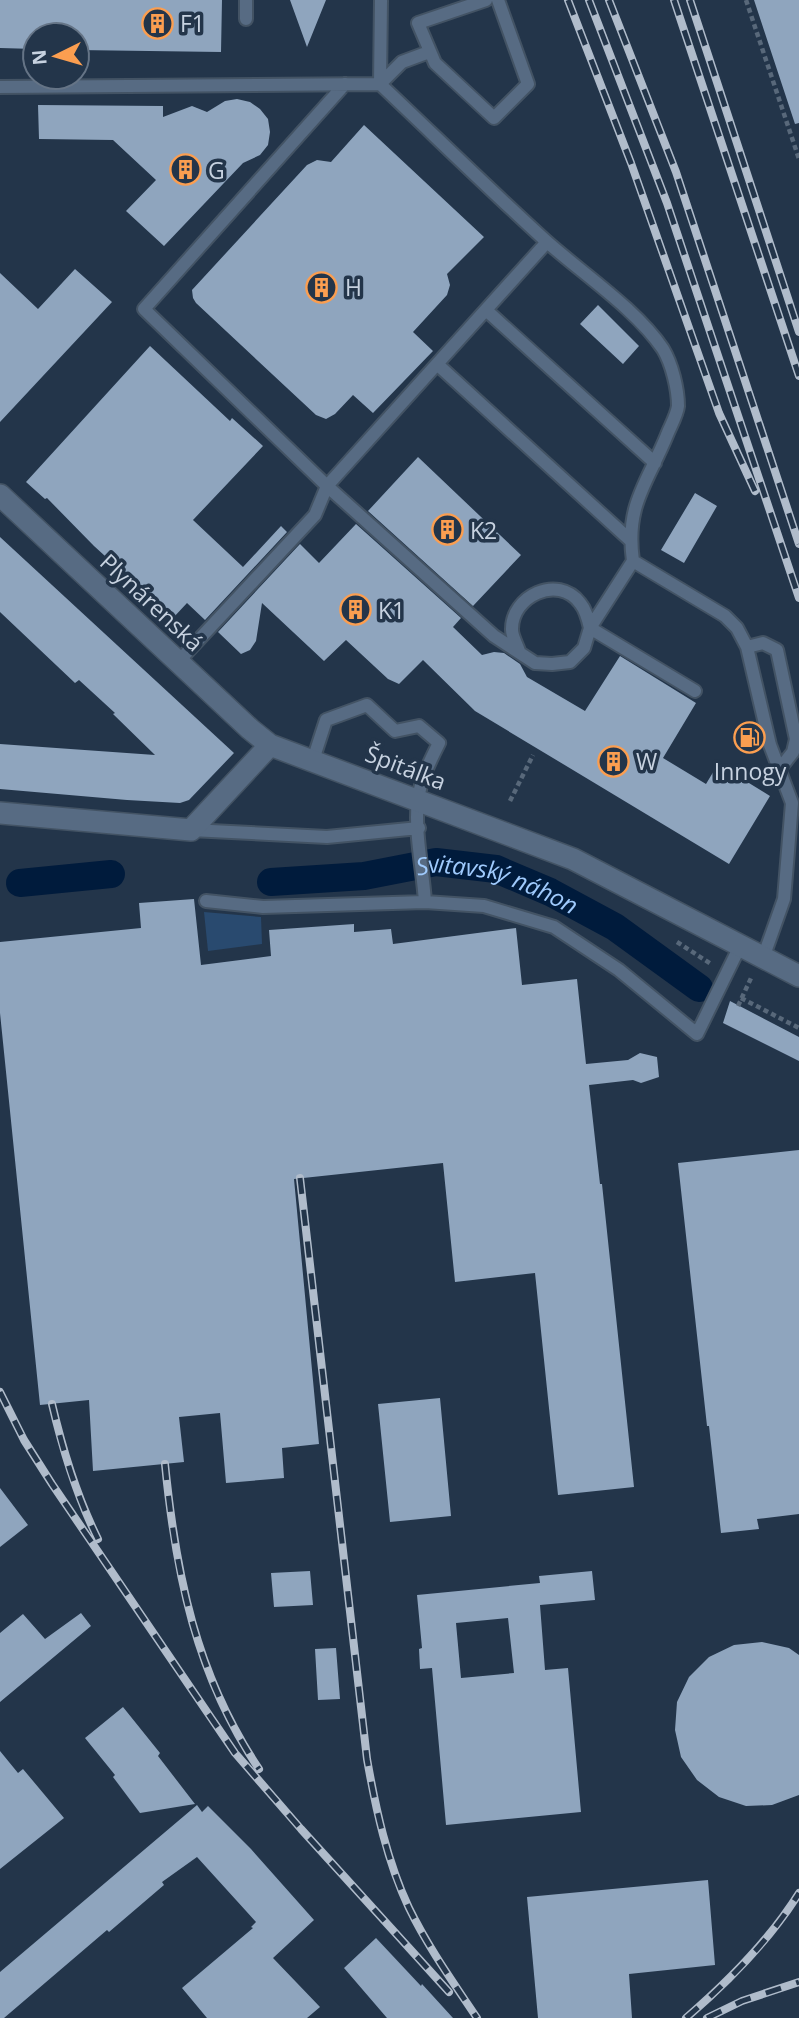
<svg xmlns="http://www.w3.org/2000/svg" width="799" height="2018" viewBox="0 0 799 2018" font-family="'Open Sans',sans-serif">
	<rect width="100%" height="100%" fill="#23354a"/>
	<path fill="#294a6f" d="M204,912L261,917L262,944L208,951Z"/>
	<g fill="none" stroke-linecap="round" stroke-linejoin="round">
		<g stroke="#001b3c" stroke-width="28">
			<path id="s1" d="M271,882L364,876L436,862L496,869L550,892L615,927L699,988"/>
			<path d="M20,883L111,874"/>
		</g>
	</g>
	<path fill="#8fa5be" fill-rule="evenodd" d="M0,0H222L221,52L77,50V35H35V49L0,48Z
		M290,0H326L307,47Z
		M754,0H799V123L795,124Z
		M237,99L250,102L260,109L268,119L270,132L268,145L260,155L243,163L164,246L126,211L156,180L113,140L39,139L38,105L163,106V117L192,106L207,112L225,101Z
		M364,125L484,237L447,274L450,285L447,295L413,332L433,351L373,413L353,395L335,414L326,419L316,415L196,303L193,298L192,290L307,165L317,160L331,162Z
		M75,269L112,302L0,422V273L38,309Z
		M598,305L639,346L623,364L580,324Z
		M150,346L230,421L232,418L263,446L193,520L243,567L281,526L287,532L205,620L187,603L173,618L94,546L47,498L45,499L26,482Z
		M418,457L521,555L473,606L368,511Z
		M695,493L717,506L684,563L661,550Z
		M356,524L461,618L453,627L482,655L494,652L504,653L520,664L527,677L585,711L620,656L696,703L663,758L706,784L718,764L770,796L729,864L475,711L423,660L399,684L388,679L346,640L324,661L262,603L256,641L250,650L241,654L218,632L300,544L319,563Z
		M0,537L234,753L189,800L180,803L127,800L0,789V744L155,755L113,714L115,713L79,680L75,683L0,612Z
		M194,899L201,965L271,956L269,930L354,924V932L391,929L393,944L516,928L522,985L577,979L586,1064L628,1060L640,1053L657,1057L659,1077L641,1083L633,1080L589,1085L600,1184H602L634,1487L558,1495L535,1273L455,1282L443,1163L294,1179L319,1444L282,1448L284,1478L226,1483L220,1413L179,1417L184,1462L93,1471L89,1400L40,1405L0,1013V942L141,928L139,903Z
		M730,1001L799,1037V1061L723,1023Z
		M799,1150V1514L757,1519L759,1529L721,1533L709,1426H707L678,1163Z
		M440,1398L451,1516L390,1522L378,1404Z
		M0,1488L28,1525L0,1547Z
		M310,1571L313,1605L274,1607L271,1573Z
		M592,1571L595,1600L540,1605L545,1670L568,1668L581,1812L446,1825L432,1668L420,1669L419,1649L422,1648L417,1595L540,1583L539,1576ZM508,1618L514,1673L461,1678L456,1623Z
		M81,1613L91,1626L0,1702V1633L23,1614L45,1639Z
		M762,1642L789,1648L799,1655V1795L772,1805L746,1806L719,1797L697,1780L681,1757L675,1730L677,1702L689,1677L709,1657L734,1645Z
		M336,1648L340,1699L318,1700L315,1649Z
		M123,1707L160,1753L158,1756L195,1804L140,1813L113,1777L115,1775L85,1738Z
		M0,1751L18,1773L23,1769L64,1818L0,1869Z
		M197,1805L202,1812L208,1806L251,1849L314,1920L273,1958L320,2007L307,2018H207L182,1988L253,1928L251,1927L256,1922L197,1857L162,1882L164,1885L109,1932L107,1930L4,2018H0V1972Z
		M708,1880L715,1965L629,1974L632,2018H538L527,1897Z
		M376,1938L421,1986L422,1984L453,2018H387L344,1968Z"/>
	<g fill="none" stroke-linecap="round" stroke-linejoin="round">
		<defs>
			<path id="lane" d="M381,0L380,84C435,136 490,190 546,241C583,274 636,309 663,349C672,364 678,389 678,406C677,415 670,427 667,435C647,484 625,505 633,561L725,616L737,628L747,647L770,745L792,803L784,899L763,958
				M486,0L418,23L435,63L494,118L528,84L498,0
				M246,19V0
				M345,84L144,309L327,486L494,636L535,663L552,664L570,662L584,648L590,628L633,561
				M0,87L380,84L402,62L429,52
				M486,310L655,463
				M437,364L630,540
				M747,647L763,643L777,650L796,739L793,752L778,771
				M519,651C517,645 512,636 512,630C511,596 558,574 580,603C586,610 588,619 590,628L695,691
				M178,662L315,515L327,486L547,242
				M191,830L327,837L419,828
				M206,901L263,907L425,902C423,869 414,833 418,799C421,779 430,761 439,743L419,726L395,731L367,705L326,720L313,760
				M425,902L484,906L554,927L619,970L697,1034L740,946"/>
			<path id="street" d="M0,495L250,729L270,745L573,859L799,976
				M0,813L191,830L270,745"/>
		</defs>
		<use href="#lane" stroke="#435364" stroke-width="16"/>
		<use href="#street" stroke="#435364" stroke-width="24"/>
		<path stroke="#58687a" stroke-width="4.5" stroke-dasharray="5 3.5" stroke-linecap="butt" d="M746,0L799,159
			M510,801L533,755
			M677,942L711,964
			M741,998L799,1028
			M738,1006L752,976"/>
		<use href="#lane" stroke="#576b83" stroke-width="12"/>
		<use href="#street" stroke="#576b83" stroke-width="21"/>
		<defs>
			<path id="rail" d="M568,0L631,163L719,413L755,491
				M589,0L667,203L799,598
				M609,0L676,172L799,544
				M674,0L799,376
				M690,0L799,332
				M300,1178L367,1759C376,1810 387,1861 409,1908C428,1947 453,1982 477,2018
				M0,1392L24,1440L52,1484L235,1753L301,1829L449,1992
				M52,1404C63,1451 76,1495 98,1539
				M165,1464C176,1575 196,1675 259,1769
				M686,2018C729,1981 769,1941 799,1893
				M707,2018L742,2001L799,1982"/>
		</defs>
		<use href="#rail" stroke="#b0bccb" stroke-width="8"/>
		<use href="#rail" stroke="#23354a" stroke-width="5" stroke-dasharray="16" stroke-linecap="butt"/>
	</g>
	<defs>
		<symbol id="building-ring" viewBox="-11 -11 22 22"><circle r="9.5" fill="#23354a" stroke="#fb9e50" stroke-width="1.5"/><path d="M-4-6H4V6H1V3H-1V6H-4ZM-2.5-4.3h1.7v1.8h-1.7ZM.8-4.3h1.7v1.8H.8ZM-2.5-1h1.7V.8h-1.7ZM.8-1h1.7V.8H.8Z" fill="#fb9e50"/></symbol>
		<symbol id="fuel-ring" viewBox="-11 -11 22 22"><circle r="9.5" fill="#23354a" stroke="#fb9e50" stroke-width="1.5"/><path d="M-5.5-6h7V0h2V4h1.3V-2.5L3-4.5l.8-.8L6-3V5H2.5V1h-1V6h-7ZM-4.2-4.7v3.2H.2V-4.7Z" fill="#fb9e50"/></symbol>
	</defs>
	<g fill-rule="evenodd">
		<use href="#building-ring" x="140" y="6" width="35" height="35"/>
		<use href="#building-ring" x="168" y="152" width="35" height="35"/>
		<use href="#building-ring" x="304" y="270" width="35" height="35"/>
		<use href="#building-ring" x="430" y="512" width="35" height="35"/>
		<use href="#building-ring" x="338" y="592" width="35" height="35"/>
		<use href="#fuel-ring" x="732" y="720" width="35" height="35"/>
		<use href="#building-ring" x="596" y="744" width="35" height="35"/>
	</g>
	<g text-anchor="middle" dominant-baseline="central" stroke-width="7" stroke-linejoin="round" paint-order="stroke">
		<g font-size="23" fill="#c7d2e0" stroke="#23354a" text-anchor="start">
			<text x="180" y="23">F1</text>
			<text x="208" y="170">G</text>
			<text x="345" y="287">H</text>
			<text x="470" y="530">K2</text>
			<text x="378" y="610">K1</text>
			<text x="636" y="761">W</text>
			<text x="750" y="771" text-anchor="middle">Innogy</text>
		</g>
		<g font-size="23" fill="#c7d2e0" stroke="#23354a">
			<text transform="translate(152 602) rotate(43)">Plynárenská</text>
			<text transform="translate(406 767) rotate(21)">Špitálka</text>
		</g>
		<g font-size="24" font-style="italic" fill="#9fcafc" stroke="#23354a">
			<text stroke="none"><textPath href="#s1" startOffset="231">Svitavský náhon</textPath></text>
		</g>
	</g>
	<g transform="translate(56 56) rotate(265)"><circle r="33" fill="#23354a" stroke="#657486" stroke-width="2"/>
	<path d="M0-5L12 26L0 18L-12 26Z" fill="#fb9e50"/>
	<text y="-10" font-size="19" font-weight="bold" text-anchor="middle" fill="#c7d2e0">N</text>
	</g>
</svg>
